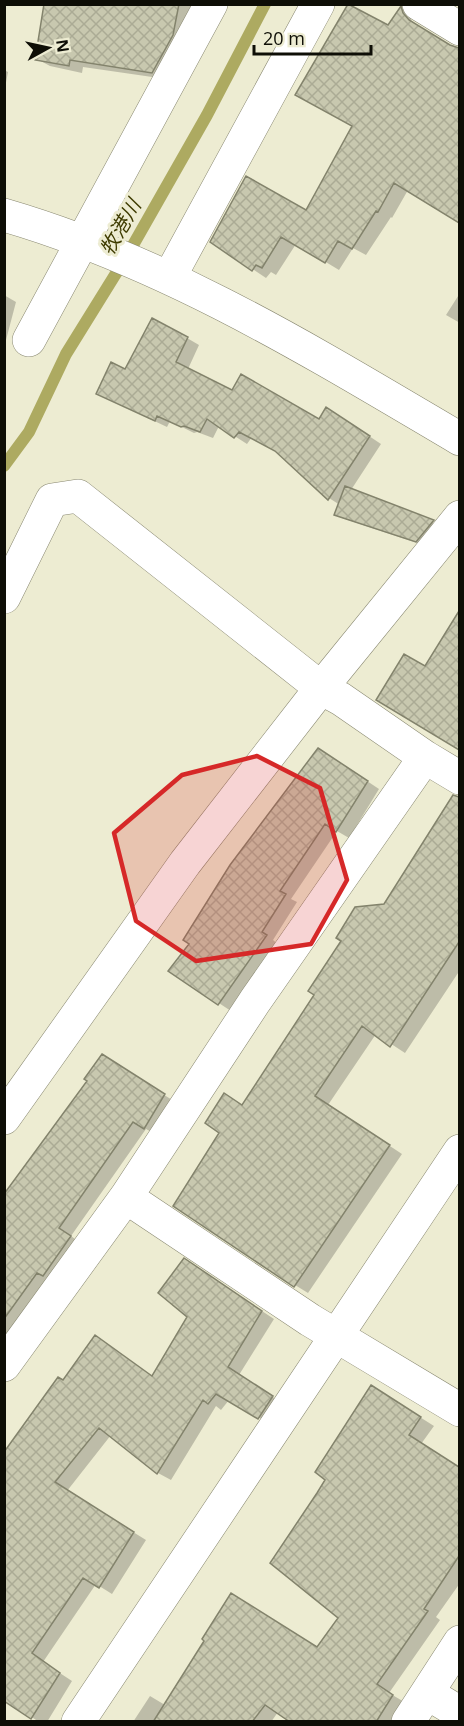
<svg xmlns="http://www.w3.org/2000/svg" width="464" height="1726" viewBox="0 0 464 1726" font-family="'Open Sans','Noto Sans JP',sans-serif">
	<defs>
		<pattern id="building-cross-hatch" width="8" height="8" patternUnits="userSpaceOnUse" patternTransform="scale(1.5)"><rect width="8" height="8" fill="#c8c8af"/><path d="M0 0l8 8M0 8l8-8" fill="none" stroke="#abab95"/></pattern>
	</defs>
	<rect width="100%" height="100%" fill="#edecd2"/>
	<path fill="#0003" d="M51,4H207L166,79L83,67L82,73L50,66L37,59Z
		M401,8L414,15L411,16V20L423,30L451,47L460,49V222L408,190L392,218L391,217L366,255L353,248L339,270L296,244L276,275L271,272L266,278L212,242L306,212L354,126L389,27Z
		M4,70L8,72L4,93Z
		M460,293V323L446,315Z
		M4,295L16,302L6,340L4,339Z
		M187,338L199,345L188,369L233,392L319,421L339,416L381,444L351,490L439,525L423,545L342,518L336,515L340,505L329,498L277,451L252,437L247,444L219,426L213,438L197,432L194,433L170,421L167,427L110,400L126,371Z
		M460,613V749L378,700L425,668Z
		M331,757L379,789L349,838L337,831L291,899L297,902L273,940L278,944L231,1011L170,971Z
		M454,797L460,798V970L405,1053L376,1034L328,1105L402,1154L308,1293L295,1285L243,1106L385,906Z
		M115,1064L177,1103L157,1135L146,1129L71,1236L83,1245L4,1344V1193L7,1194Z
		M197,1268L274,1319L239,1375L285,1405L272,1425L229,1400L221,1410L216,1406L171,1480L158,1473L111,1435L67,1491L146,1540L112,1594L96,1584L43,1662L72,1681L47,1722H39L5,1699L6,1722H4V1616L63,1381L95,1337L153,1377L189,1317Z
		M385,1395L434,1426L421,1444L460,1468V1583L436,1617L440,1620L389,1693L406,1703L394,1722H354L278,1712L271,1722H133L150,1696L165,1705L317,1649L340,1617Z"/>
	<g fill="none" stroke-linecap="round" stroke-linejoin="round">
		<path stroke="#adaa61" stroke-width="12" d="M4,466L29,432L66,354L128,254L207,115L265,4"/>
	</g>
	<path fill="url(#building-cross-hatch)" stroke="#83836c" stroke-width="1.5" d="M44,4H179L173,35L152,73L70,60L69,66L35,60Z
		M348,4L388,25L401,6L403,13L409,20L450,45L459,48V223L394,183L378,212L376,211L352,249L338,241L325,263L281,237L262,268L256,265L252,271L210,242L246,176L306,210L352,126L295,95Z
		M152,318L188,337L176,362L232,390L241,374L319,419L326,407L370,436L328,500L275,451L239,432L234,438L207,419L200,432L184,426L181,427L157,416L155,421L96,394L111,362L125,369Z
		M345,486L434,520L416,542L334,515Z
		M459,611V750L376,700L404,654L425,666Z
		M318,748L368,781L336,832L325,824L280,891L286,894L262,932L267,935L218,1005L168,971L189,944L183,940L230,865Z
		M453,795L459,797V942L390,1047L362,1026L315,1096L390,1145L294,1287L173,1206L219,1133L205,1123L224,1093L242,1105L314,995L308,991L341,941L336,938L355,907L384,904Z
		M102,1054L165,1094L144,1129L133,1122L59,1228L71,1236L43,1276L37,1273L4,1319V1194L87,1081L84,1079Z
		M184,1258L262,1311L228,1367L273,1396L258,1419L216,1394L208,1404L203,1400L157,1474L99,1428L55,1482L134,1532L99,1588L83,1578L32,1653L60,1673L31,1719L4,1701V1452L58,1377L63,1380L95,1335L152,1376L187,1317L158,1293Z
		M371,1385L421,1417L409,1435L459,1467V1556L424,1609L428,1611L377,1684L393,1695L376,1722H290L265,1705L252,1722H153L204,1641L202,1639L231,1593L317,1647L338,1618L270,1563L317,1493L325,1480L315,1472Z"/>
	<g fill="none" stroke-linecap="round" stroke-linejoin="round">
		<defs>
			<path id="minor" d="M419,4L460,29
				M4,215C169,263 314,353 460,439
				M169,278L318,4
				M29,340L211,4
				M4,597L52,500L78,496L321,688L341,699L425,757L460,778
				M4,1118L185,863L321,688L460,517
				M126,1197L310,1320L460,1410
				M4,1365L126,1197L255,1001L425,757
				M427,1693L460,1713
				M78,1722L460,1151
				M408,1722L460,1642"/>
		</defs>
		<use href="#minor" stroke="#888770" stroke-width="34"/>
		<use href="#minor" stroke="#fff" stroke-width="33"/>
	</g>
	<path fill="#d62828" fill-opacity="0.2" stroke="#d62828" stroke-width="4.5" stroke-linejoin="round" d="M257,756L320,788L347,880L311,944L196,961L136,921L114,833L182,775Z"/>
	<g text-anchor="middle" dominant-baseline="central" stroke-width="6" stroke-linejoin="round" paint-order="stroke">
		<g font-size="20" font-style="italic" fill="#3e3b00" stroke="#edecd2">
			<text transform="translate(120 227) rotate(-60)">牧港川</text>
		</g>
	</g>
	<rect width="464" height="1726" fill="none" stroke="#0e0e06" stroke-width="12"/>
	<g transform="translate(48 48) rotate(82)" stroke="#edecd2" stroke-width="4.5" paint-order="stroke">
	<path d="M0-4.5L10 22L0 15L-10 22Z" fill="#0e0e06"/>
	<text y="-9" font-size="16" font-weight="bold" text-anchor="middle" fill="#0e0e06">N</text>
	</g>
	<path d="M254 45v9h117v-9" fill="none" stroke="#0e0e06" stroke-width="3"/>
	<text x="263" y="45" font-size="18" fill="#0e0e06" stroke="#edecd2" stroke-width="4.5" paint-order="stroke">20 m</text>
</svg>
